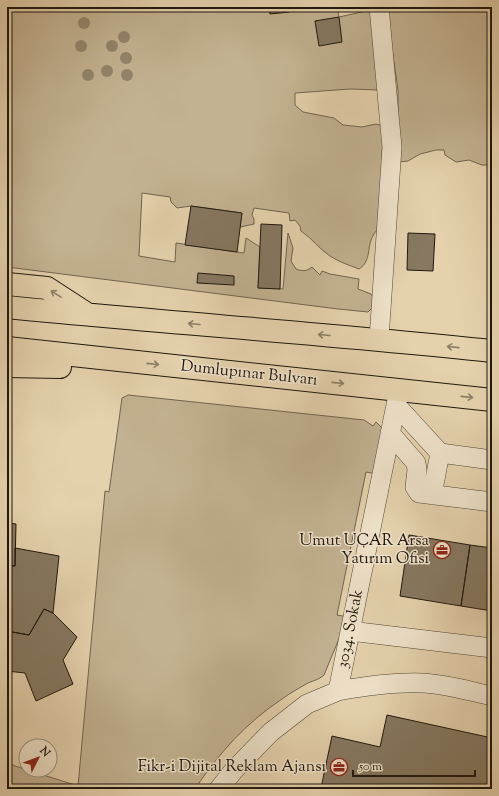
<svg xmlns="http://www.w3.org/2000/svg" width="499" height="796" viewBox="0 0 499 796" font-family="'Sorts Mill Goudy',serif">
	<rect width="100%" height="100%" fill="#e5d2ad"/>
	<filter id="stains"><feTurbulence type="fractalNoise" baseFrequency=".005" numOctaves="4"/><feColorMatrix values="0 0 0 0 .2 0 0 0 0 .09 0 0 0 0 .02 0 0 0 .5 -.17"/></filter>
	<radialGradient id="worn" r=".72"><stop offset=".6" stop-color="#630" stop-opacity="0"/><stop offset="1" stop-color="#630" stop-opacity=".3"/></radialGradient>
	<path fill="#c3b292" stroke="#716450" d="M7,7H337L339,17L371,10L379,90L350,89L295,93V105L303,112L334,118L343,125L362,127L376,124L383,126L380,227C378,229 375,232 374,234C366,246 372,261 359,269C349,265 339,262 330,256C319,249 312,238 301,231L300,226L295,220L290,221L289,213L254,208L252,215L254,219V224L240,227L242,213L191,206L177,208L171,202L170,197L142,193L139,256L175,262L176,243L244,253L246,238L260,247L258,288L283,289L288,233L293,248L291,261L296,269C302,271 306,272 312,267L320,275L322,271L330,274L359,279L358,289L371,294L373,297L372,308L368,312L338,309L7,267Z
		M386,7H492V165H482L469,160L456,162L445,155L444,150H436L420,154L408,161L398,162V90Z
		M128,395L364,420L373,426L376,422L385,431L377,474L366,472L337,615L348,617L324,675C318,680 315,680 308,683C299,688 290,693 282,699C247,722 218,754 195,789H7V762L15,766L78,786L105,491L109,492L122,398Z"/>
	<path fill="#867861" stroke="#1f170f" d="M269,7H289V12L270,14Z
		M339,17L342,42L319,46L315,21Z
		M191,206L242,213L237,252L185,245Z
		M261,224L282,225L280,289L258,288Z
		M408,233L435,234L433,271L407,270Z
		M198,273L234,276V285L197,283Z
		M7,523L16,524L15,566L7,565Z
		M409,535L470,545L461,606L400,596Z
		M470,545L492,548V611L461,606Z
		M15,548L59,556L53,613L44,609L29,635L7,631V565L15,566Z
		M44,609L53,613L77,637L63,660L73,684L36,701L25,673L7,671V631L29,635Z
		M387,715L492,738V789H326L321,788L332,736L380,747Z"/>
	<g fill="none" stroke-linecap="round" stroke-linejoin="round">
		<defs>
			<path id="minor" d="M379,339L392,147L379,7
				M396,405L440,453L492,460
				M390,433L416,463L417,470L415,487L419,493L492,502
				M432,495L440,453
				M350,631L492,648
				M338,691C366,686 394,682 422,683C446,684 469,691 492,696
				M219,789L234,770L271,732L307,704L338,691L399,390"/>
			<path id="highway" d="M7,284L47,288L84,312
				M7,307C169,323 331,334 492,351
				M7,348L492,400
				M7,366L60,367"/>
		</defs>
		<use href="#minor" stroke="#504636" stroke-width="20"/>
		<use href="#highway" stroke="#1f170f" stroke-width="24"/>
		<use href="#minor" stroke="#eee2ca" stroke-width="19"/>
		<use href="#highway" stroke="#e5d2ad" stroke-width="22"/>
	</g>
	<g fill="#93856c">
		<circle cx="84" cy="23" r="6"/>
		<circle cx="124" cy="37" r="6"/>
		<circle cx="81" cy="46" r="6"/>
		<circle cx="112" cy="46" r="6"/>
		<circle cx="126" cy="58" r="6"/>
		<circle cx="107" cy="71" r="6"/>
		<circle cx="88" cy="75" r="6"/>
		<circle cx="127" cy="75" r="6"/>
	</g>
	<defs><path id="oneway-shaft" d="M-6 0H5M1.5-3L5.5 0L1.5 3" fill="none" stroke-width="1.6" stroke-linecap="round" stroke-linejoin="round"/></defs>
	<g stroke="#8c7e66">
		<use href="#oneway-shaft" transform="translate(56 294) rotate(-148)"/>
		<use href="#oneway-shaft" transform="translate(194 324) rotate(-175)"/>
		<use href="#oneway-shaft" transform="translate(324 335) rotate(-175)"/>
		<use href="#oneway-shaft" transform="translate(453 347) rotate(-174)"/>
		<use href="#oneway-shaft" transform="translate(153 364) rotate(6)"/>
		<use href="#oneway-shaft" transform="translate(338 383) rotate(6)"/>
		<use href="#oneway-shaft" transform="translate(467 397) rotate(6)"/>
	</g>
	<defs>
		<symbol id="office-ring" viewBox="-11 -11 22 22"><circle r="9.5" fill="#eee2ca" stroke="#8f2418" stroke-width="1.5"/><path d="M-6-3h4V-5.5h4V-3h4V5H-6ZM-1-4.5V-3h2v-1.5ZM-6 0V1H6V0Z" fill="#8f2418"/></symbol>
	</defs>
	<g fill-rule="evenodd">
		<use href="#office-ring" x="432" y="540" width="20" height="20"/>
		<use href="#office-ring" x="329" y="757" width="20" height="20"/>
	</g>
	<g text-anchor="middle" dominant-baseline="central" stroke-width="3" stroke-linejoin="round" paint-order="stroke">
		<g font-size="16" fill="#1f170f" stroke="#eee2ca">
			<text transform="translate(249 374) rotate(6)">Dumlupınar Bulvarı</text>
			<text transform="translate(351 629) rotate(-79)">3034. Sokak</text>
		</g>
		<g font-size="16" fill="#1f170f" stroke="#eee2ca" text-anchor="end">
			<text x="429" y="541">Umut UÇAR Arsa<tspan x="429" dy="18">Yatırım Ofisi</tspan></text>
			<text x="326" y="767">Fikr-i Dijital Reklam Ajansı</text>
		</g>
	</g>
	<rect width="499" height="796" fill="none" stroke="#e5d2ad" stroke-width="24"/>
	<rect x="8" y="8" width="483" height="780" fill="none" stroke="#1f170f" stroke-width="2"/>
	<rect x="12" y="12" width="475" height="772" fill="none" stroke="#1f170f"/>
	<g transform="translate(38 758) rotate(48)"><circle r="19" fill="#eee2ca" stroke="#9b917f"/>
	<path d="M0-3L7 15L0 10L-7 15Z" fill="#8f2418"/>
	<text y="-6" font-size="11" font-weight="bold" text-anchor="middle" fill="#1f170f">N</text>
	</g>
	<path d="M353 770v6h122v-6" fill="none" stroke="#1f170f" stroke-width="2"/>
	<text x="359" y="770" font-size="12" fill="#1f170f" stroke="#eee2ca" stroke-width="3" paint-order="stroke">50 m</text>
	<rect width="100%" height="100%" filter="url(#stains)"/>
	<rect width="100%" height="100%" fill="url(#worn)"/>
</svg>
